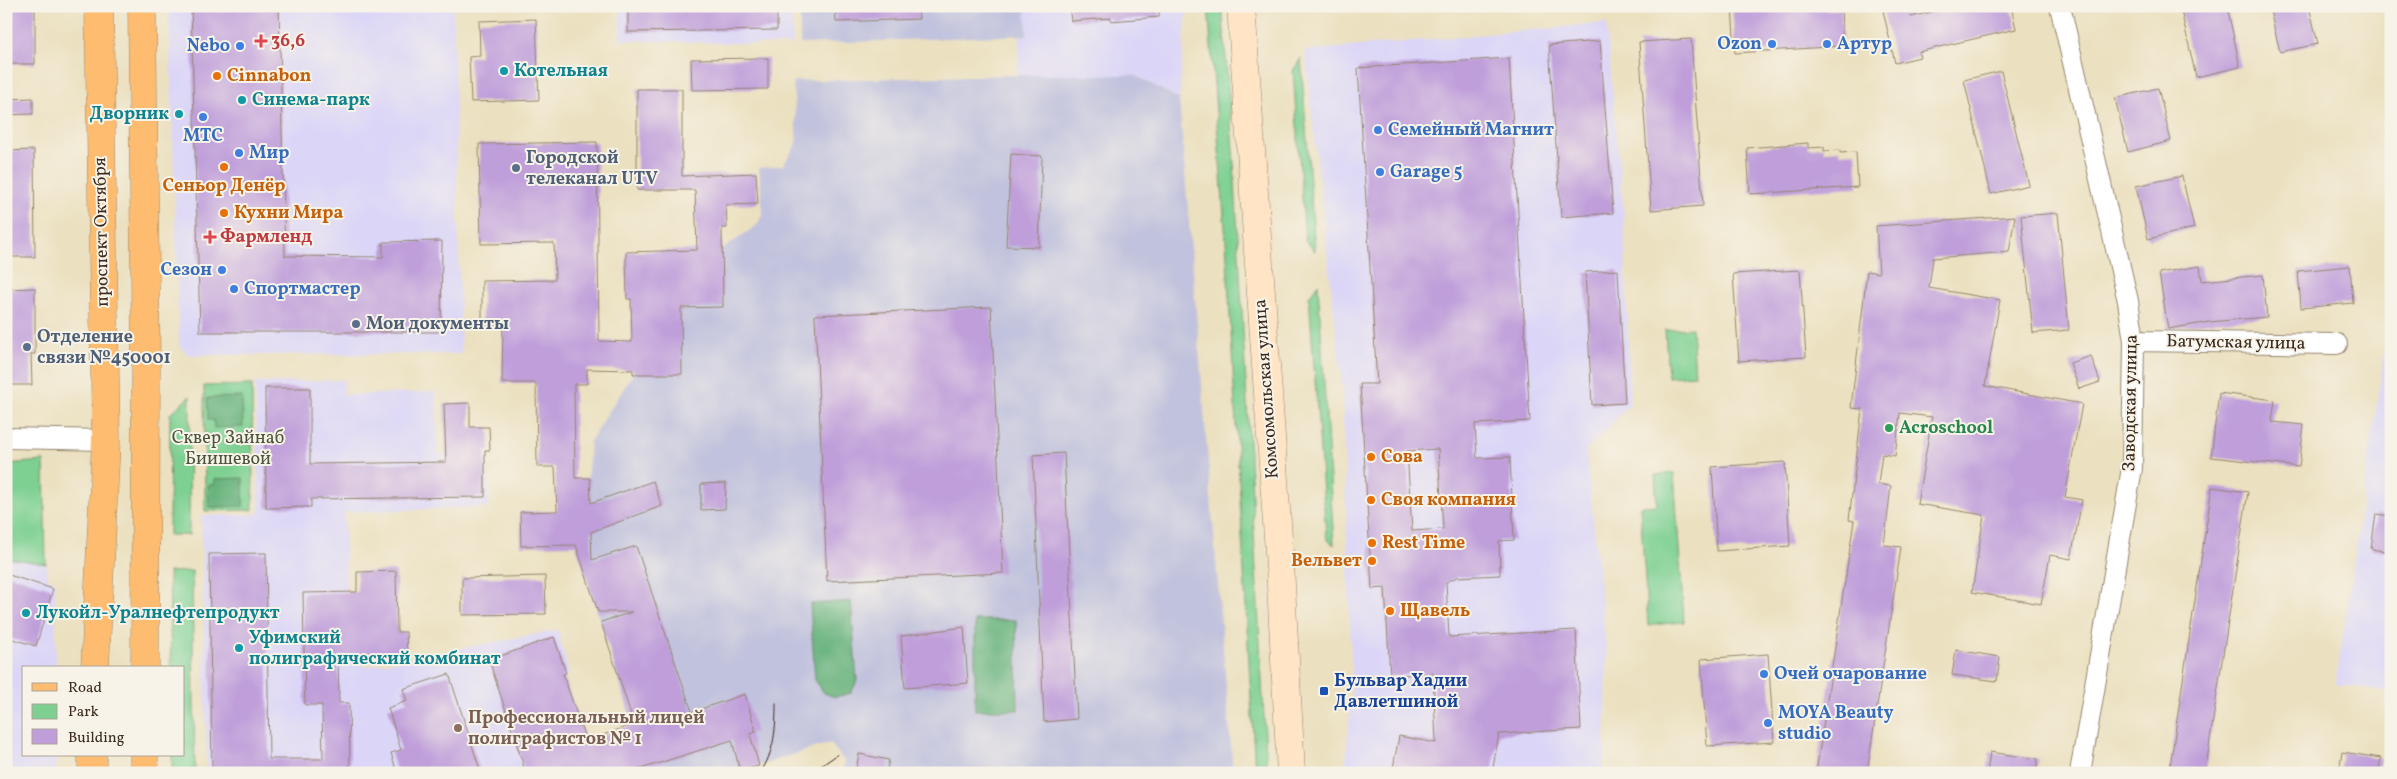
<svg xmlns="http://www.w3.org/2000/svg" width="2397" height="779" viewBox="0 0 2397 779" font-family="Vollkorn,serif">
	<rect width="100%" height="100%" fill="#f7f3e8"/>
	<filter id="ink" filterUnits="userSpaceOnUse"><feTurbulence type="fractalNoise" baseFrequency=".02" numOctaves="2"/><feDisplacementMap in="SourceGraphic" scale="10" xChannelSelector="R" yChannelSelector="G"/><feConvolveMatrix kernelMatrix="1 2 1 2 8 2 1 2 1" color-interpolation-filters="sRGB"/></filter>
	<filter id="wash" filterUnits="userSpaceOnUse"><feTurbulence type="fractalNoise" baseFrequency=".0096" numOctaves="4" result="noise"/><feDisplacementMap in="SourceGraphic" scale="20" xChannelSelector="R" yChannelSelector="G"/><feGaussianBlur stdDeviation="1.12" result="paint"/><feColorMatrix in="noise" values="0 0 0 0 0 0 0 0 0 0 0 0 0 0 0 0 0 1.4 0 .05"/><feComposite in="paint" operator="in"/></filter>
	<g filter="url(#wash)">
		<rect width="100%" height="100%" fill="#ebe0bf"/>
		<path fill="#dbd6f7" d="M169,6H453L461,354L188,355L179,345Z
			M620,6H791L793,45L620,40Z
			M1025,6H1187L1179,99L1134,75H1017L1020,36L1027,35Z
			M1606,23L1624,216L1630,405L1586,451L1607,656L1605,753L1602,773H1345L1352,687L1342,384L1305,51Z
			M2391,306V693L2336,684Z
			M344,380V395L436,392L438,454L488,453L489,507L344,512L348,650L364,667L558,630L569,675L538,684L565,773H207L201,516L259,514L255,383Z
			M6,558L46,564L48,579L55,581L56,668H24V755H56V773H6Z"/>
		<path fill="#c1c2dd" d="M800,6H1025L1027,35L800,44Z
			M1017,75H1134L1179,99L1233,773H851L842,772L845,762L830,743L735,773H648L582,564L590,441L633,374L631,299H627L626,252L722,250L757,225L763,213L759,168L783,165L797,143L793,81Z"/>
		<path fill="#7dd092" stroke="#5c7d58" d="M1208,6H1222L1234,163L1267,773H1255L1226,241Z
			M1301,58L1315,251L1305,240L1293,71Z
			M1318,284L1334,545L1328,540L1326,534L1309,297Z
			M1692,328L1695,375L1668,377L1665,330Z
			M252,385L253,510L205,511L204,386Z
			M190,396L189,535H169L170,414Z
			M44,461L46,564L6,558V464Z
			M1674,473L1684,622L1648,625L1640,506L1657,505L1655,475Z
			M192,571L195,773H172V755H184V668H171L169,572Z"/>
		<path fill="#66b27c" stroke="#506e4d" d="M242,397L243,427L214,428V420H208L207,398Z
			M243,478V506L209,507L208,485H214V479Z
			M851,601L857,681L851,693L835,697L824,693L815,680L810,604Z
			M975,620H1016L1018,710H975Z"/>
		<g id="blocks">
			<path fill="#bf9eda" fill-rule="evenodd" d="M6,6H35V64H6Z
				M191,6H279L285,256L383,257V242L442,241L441,332H200Z
				M628,6H777V30L628,32Z
				M835,6H918L919,19L836,22Z
				M1069,6H1159V17L1111,21V18L1071,21Z
				M1732,6H1825V10L1841,9L1843,46L1735,53Z
				M1882,6H1908L1911,17L1956,6H2011L2016,29L1918,52L1920,57L1895,63Z
				M2180,6H2227L2240,67L2196,77Z
				M2269,6H2309L2318,44L2280,52Z
				M536,19L539,100L471,102L469,57L480,56L479,21Z
				M1691,39L1703,206L1651,210L1639,42Z
				M1600,41L1613,213L1561,217L1549,45Z
				M768,58V89L692,90L691,59Z
				M1509,58L1530,421L1475,424L1477,458L1510,457L1514,540L1499,541L1500,575L1457,577L1446,582L1449,637L1576,630L1581,729L1499,734L1492,773H1392L1399,736L1436,743L1433,673L1390,676L1385,588L1372,589L1360,384H1377L1358,68ZM1438,449L1443,529L1412,531L1407,451Z
				M2001,71L2029,185L1991,194L1964,80Z
				M2158,88L2171,141L2128,152L2115,98Z
				M637,89H682V176L756,173L758,204L726,205L727,228H722L723,307L681,308L682,374H633V370L587,369V384H574L575,478H590L591,503L653,481L662,506L591,532L592,560L636,546L692,712L745,694L756,732L750,734L759,766L740,771L732,740L628,773H526L489,660L554,637L566,673L563,674L586,741L634,724L601,622L632,612H598L576,545L521,546L520,512L557,511L555,467H537L536,383H502L503,325H482V281L555,280L554,243L481,244L479,144L597,142L599,341L632,342L631,299H627L626,252L697,250L695,190H637Z
				M33,98V114L6,115V99Z
				M1808,143V148L1824,147V151L1840,150V153L1856,152L1858,187L1750,194L1747,148Z
				M34,150L35,257H6V151Z
				M1011,154L1042,156L1039,247L1006,246Z
				M2182,176L2194,228L2148,239L2136,186Z
				M2058,213L2069,330L2033,333L2021,216Z
				M2015,216L2009,252L1933,258L1929,288L2000,300L1985,386L2082,404L2065,497L2082,500L2071,559L2050,555L2041,604L1972,592L1984,515L1917,504L1932,417L1900,413L1895,456L1882,454L1878,484L1891,486L1884,545L1901,547L1867,773H1816L1854,521L1849,520L1862,409L1851,408L1867,271L1879,273L1876,226Z
				M2200,266L2202,281L2263,275L2267,317L2209,322L2168,329L2159,273Z
				M2350,266L2353,303L2301,308L2298,271Z
				M1618,270L1625,403L1592,405L1585,272Z
				M1800,270L1806,357L1739,361L1733,274Z
				M35,288V354H31L32,385H6V289Z
				M991,307L1003,573L827,581L815,315Z
				M2091,356L2100,382L2079,389L2070,363Z
				M265,388H310V464L446,462L444,404L470,403V427H489L490,450H485V497L311,499V507L266,508Z
				M2219,393L2275,400L2272,422L2304,425L2299,467L2211,457Z
				M1064,453L1077,719L1044,722L1033,455Z
				M1785,462L1790,546L1717,551L1712,467Z
				M726,483L725,509L701,510V484Z
				M2212,487L2248,492L2243,523L2205,773H2169Z
				M2376,514L2391,516V552L2371,549Z
				M266,553L269,759H323L322,705H305L303,593L357,592V572L396,571L397,632H406L407,655L338,656L339,703H349L350,773H212L209,554Z
				M6,574L53,589L36,646L6,637Z
				M545,576L546,614L462,615V578Z
				M964,627L968,683L905,688L901,636Z
				M1956,650L2000,657L1997,681L1952,675Z
				M1768,654L1774,742L1707,746L1701,659Z
				M449,674L481,773H397L391,753L401,750L388,708L407,701L403,689Z
				M1990,752L2038,759L2036,773H1987Z
				M2342,752L2381,758L2378,773H2339Z
				M859,754L889,760L886,773L856,770Z"/>
		</g>
	</g>
	<g filter="url(#ink)">
		<use href="#blocks" fill-opacity="0" stroke="#93856e" stroke-width="1"/>
		<g fill="none" stroke-linecap="round" stroke-linejoin="round">
			<defs>
				<path id="street" d="M2060,6L2128,301L2134,341L2132,468L2080,773
					M2134,341L2337,344
					M6,438L106,440"/>
				<path id="secondary" d="M1241,6L1280,566L1291,773"/>
				<path id="primary" d="M142,6L146,366L145,668
					M95,668L106,440L99,6
					M92,773V755
					M144,773V755"/>
			</defs>
			<use href="#street" stroke="#93856e" stroke-width="22"/>
			<use href="#secondary" stroke="#93856e" stroke-width="29"/>
			<use href="#primary" stroke="#93856e" stroke-width="29"/>
			<use href="#street" stroke="#fff" stroke-width="20"/>
			<use href="#secondary" stroke="#ffe4c6" stroke-width="28"/>
			<use href="#primary" stroke="#febc70" stroke-width="28"/>
			<path stroke="#3b2a1e" stroke-width="1" d="M760,773C775,752 776,727 776,703
				M811,773L838,754"/>
		</g>
	</g>
	<g fill="#e0444e" stroke="#f7f3e8" stroke-width="2">
		<path d="M258.5 33.5h5v5h5v5h-5v5h-5v-5h-5v-5h5z"/>
		<path d="M207.5 229.5h5v5h5v5h-5v5h-5v-5h-5v-5h5z"/>
	</g>
	<g fill="#3f7fe0" stroke="#f7f3e8" stroke-width="2">
		<circle cx="1772" cy="44" r="5"/>
		<circle cx="1827" cy="44" r="5"/>
		<circle cx="240" cy="46" r="5"/>
		<circle cx="203" cy="117" r="5"/>
		<circle cx="1378" cy="130" r="5"/>
		<circle cx="239" cy="153" r="5"/>
		<circle cx="1380" cy="172" r="5"/>
		<circle cx="222" cy="270" r="5"/>
		<circle cx="234" cy="289" r="5"/>
		<circle cx="1764" cy="674" r="5"/>
		<circle cx="1768" cy="723" r="5"/>
	</g>
	<g fill="#0f9aa8" stroke="#f7f3e8" stroke-width="2">
		<circle cx="504" cy="71" r="5"/>
		<circle cx="242" cy="100" r="5"/>
		<circle cx="179" cy="114" r="5"/>
		<circle cx="26" cy="613" r="5"/>
		<circle cx="239" cy="648" r="5"/>
	</g>
	<g fill="#e8710a" stroke="#f7f3e8" stroke-width="2">
		<circle cx="217" cy="76" r="5"/>
		<circle cx="224" cy="167" r="5"/>
		<circle cx="224" cy="213" r="5"/>
		<circle cx="1371" cy="457" r="5"/>
		<circle cx="1371" cy="500" r="5"/>
		<circle cx="1372" cy="543" r="5"/>
		<circle cx="1372" cy="561" r="5"/>
		<circle cx="1390" cy="611" r="5"/>
	</g>
	<g fill="#5c6f8a" stroke="#f7f3e8" stroke-width="2">
		<circle cx="516" cy="168" r="5"/>
		<circle cx="356" cy="324" r="5"/>
		<circle cx="27" cy="347" r="5"/>
	</g>
	<circle fill="#2e9e5b" stroke="#f7f3e8" stroke-width="2" cx="1889" cy="428" r="5"/>
	<rect fill="#1a4fb4" stroke="#f7f3e8" stroke-width="2" x="1319" y="686" width="10" height="10" rx="2.5"/>
	<circle fill="#8d6e63" stroke="#f7f3e8" stroke-width="2" cx="458" cy="728" r="5"/>
	<g text-anchor="middle" dominant-baseline="central" stroke-width="4" stroke-linejoin="round" paint-order="stroke">
		<g font-size="18" font-weight="bold" fill="#be3a42" stroke="#f7f3e8" text-anchor="start">
			<text x="271" y="41">36,6</text>
			<text x="220" y="237">Фармленд</text>
		</g>
		<g font-size="18" font-weight="bold" fill="#366cbe" stroke="#f7f3e8" text-anchor="start">
			<text x="1762" y="44" text-anchor="end">Ozon</text>
			<text x="1837" y="44">Артур</text>
			<text x="230" y="46" text-anchor="end">Nebo</text>
			<text x="1388" y="130">Семейный Магнит</text>
			<text x="203" y="136" text-anchor="middle">МТС</text>
			<text x="249" y="153">Мир</text>
			<text x="1390" y="172">Garage 5</text>
			<text x="212" y="270" text-anchor="end">Сезон</text>
			<text x="244" y="289">Спортмастер</text>
			<text x="1774" y="674">Очей очарование</text>
			<text x="1778" y="713">MOYA Beauty<tspan x="1778" dy="21">studio</tspan></text>
		</g>
		<g font-size="18" font-weight="bold" fill="#0d838f" stroke="#f7f3e8" text-anchor="start">
			<text x="514" y="71">Котельная</text>
			<text x="252" y="100">Синема-парк</text>
			<text x="169" y="114" text-anchor="end">Дворник</text>
			<text x="36" y="613">Лукойл-Уралнефтепродукт</text>
			<text x="249" y="638">Уфимский<tspan x="249" dy="21">полиграфический комбинат</tspan></text>
		</g>
		<g font-size="18" font-weight="bold" fill="#c56008" stroke="#f7f3e8" text-anchor="start">
			<text x="227" y="76">Cinnabon</text>
			<text x="224" y="186" text-anchor="middle">Сеньор Денёр</text>
			<text x="234" y="213">Кухни Мира</text>
			<text x="1381" y="457">Сова</text>
			<text x="1381" y="500">Своя компания</text>
			<text x="1382" y="543">Rest Time</text>
			<text x="1362" y="561" text-anchor="end">Вельвет</text>
			<text x="1400" y="611">Щавель</text>
		</g>
		<g font-size="18" font-weight="bold" fill="#4e5e75" stroke="#f7f3e8" text-anchor="start">
			<text x="526" y="158">Городской<tspan x="526" dy="21">телеканал UTV</tspan></text>
			<text x="366" y="324">Мои документы</text>
			<text x="37" y="337">Отделение<tspan x="37" dy="21">связи №450001</tspan></text>
		</g>
		<g font-size="18" fill="#3b2a1e" stroke="#f7f3e8">
			<text transform="translate(102 232) rotate(-91)">проспект Октября</text>
			<text transform="translate(2236 343) rotate(1)">Батумская улица</text>
			<text transform="translate(1267 389) rotate(-94)">Комсомольская улица</text>
			<text transform="translate(2131 403) rotate(-89)">Заводская улица</text>
		</g>
		<g font-size="18" font-weight="bold" fill="#27864d" stroke="#f7f3e8" text-anchor="start">
			<text x="1899" y="428">Acroschool</text>
		</g>
		<g font-size="18" fill="#4c543b" stroke="#f7f3e8">
			<text x="228" y="438">Сквер Зайнаб<tspan x="228" dy="21">Биишевой</tspan></text>
		</g>
		<g font-size="18" font-weight="bold" fill="#164399" stroke="#f7f3e8" text-anchor="start">
			<text x="1334" y="681">Бульвар Хадии<tspan x="1334" dy="21">Давлетшиной</tspan></text>
		</g>
		<g font-size="18" font-weight="bold" fill="#785e54" stroke="#f7f3e8" text-anchor="start">
			<text x="468" y="718">Профессиональный лицей<tspan x="468" dy="21">полиграфистов № 1</tspan></text>
		</g>
	</g>
	<rect width="2397" height="779" fill="none" stroke="#f7f3e8" stroke-width="25"/>
	<rect x="22" y="666" width="162" height="90" fill="#f7f3e8" stroke="#aca397"/>
	<rect x="32" y="683" width="25" height="8" fill="#febc70" stroke="#aca397"/>
	<text x="68" y="692" font-size="15" fill="#3b2a1e">Road</text>
	<rect x="32" y="704" width="25" height="15" fill="#7dd092" stroke="#aca397"/>
	<text x="68" y="716" font-size="15" fill="#3b2a1e">Park</text>
	<rect x="32" y="729" width="25" height="15" fill="#bf9eda" stroke="#aca397"/>
	<text x="68" y="742" font-size="15" fill="#3b2a1e">Building</text>
</svg>
